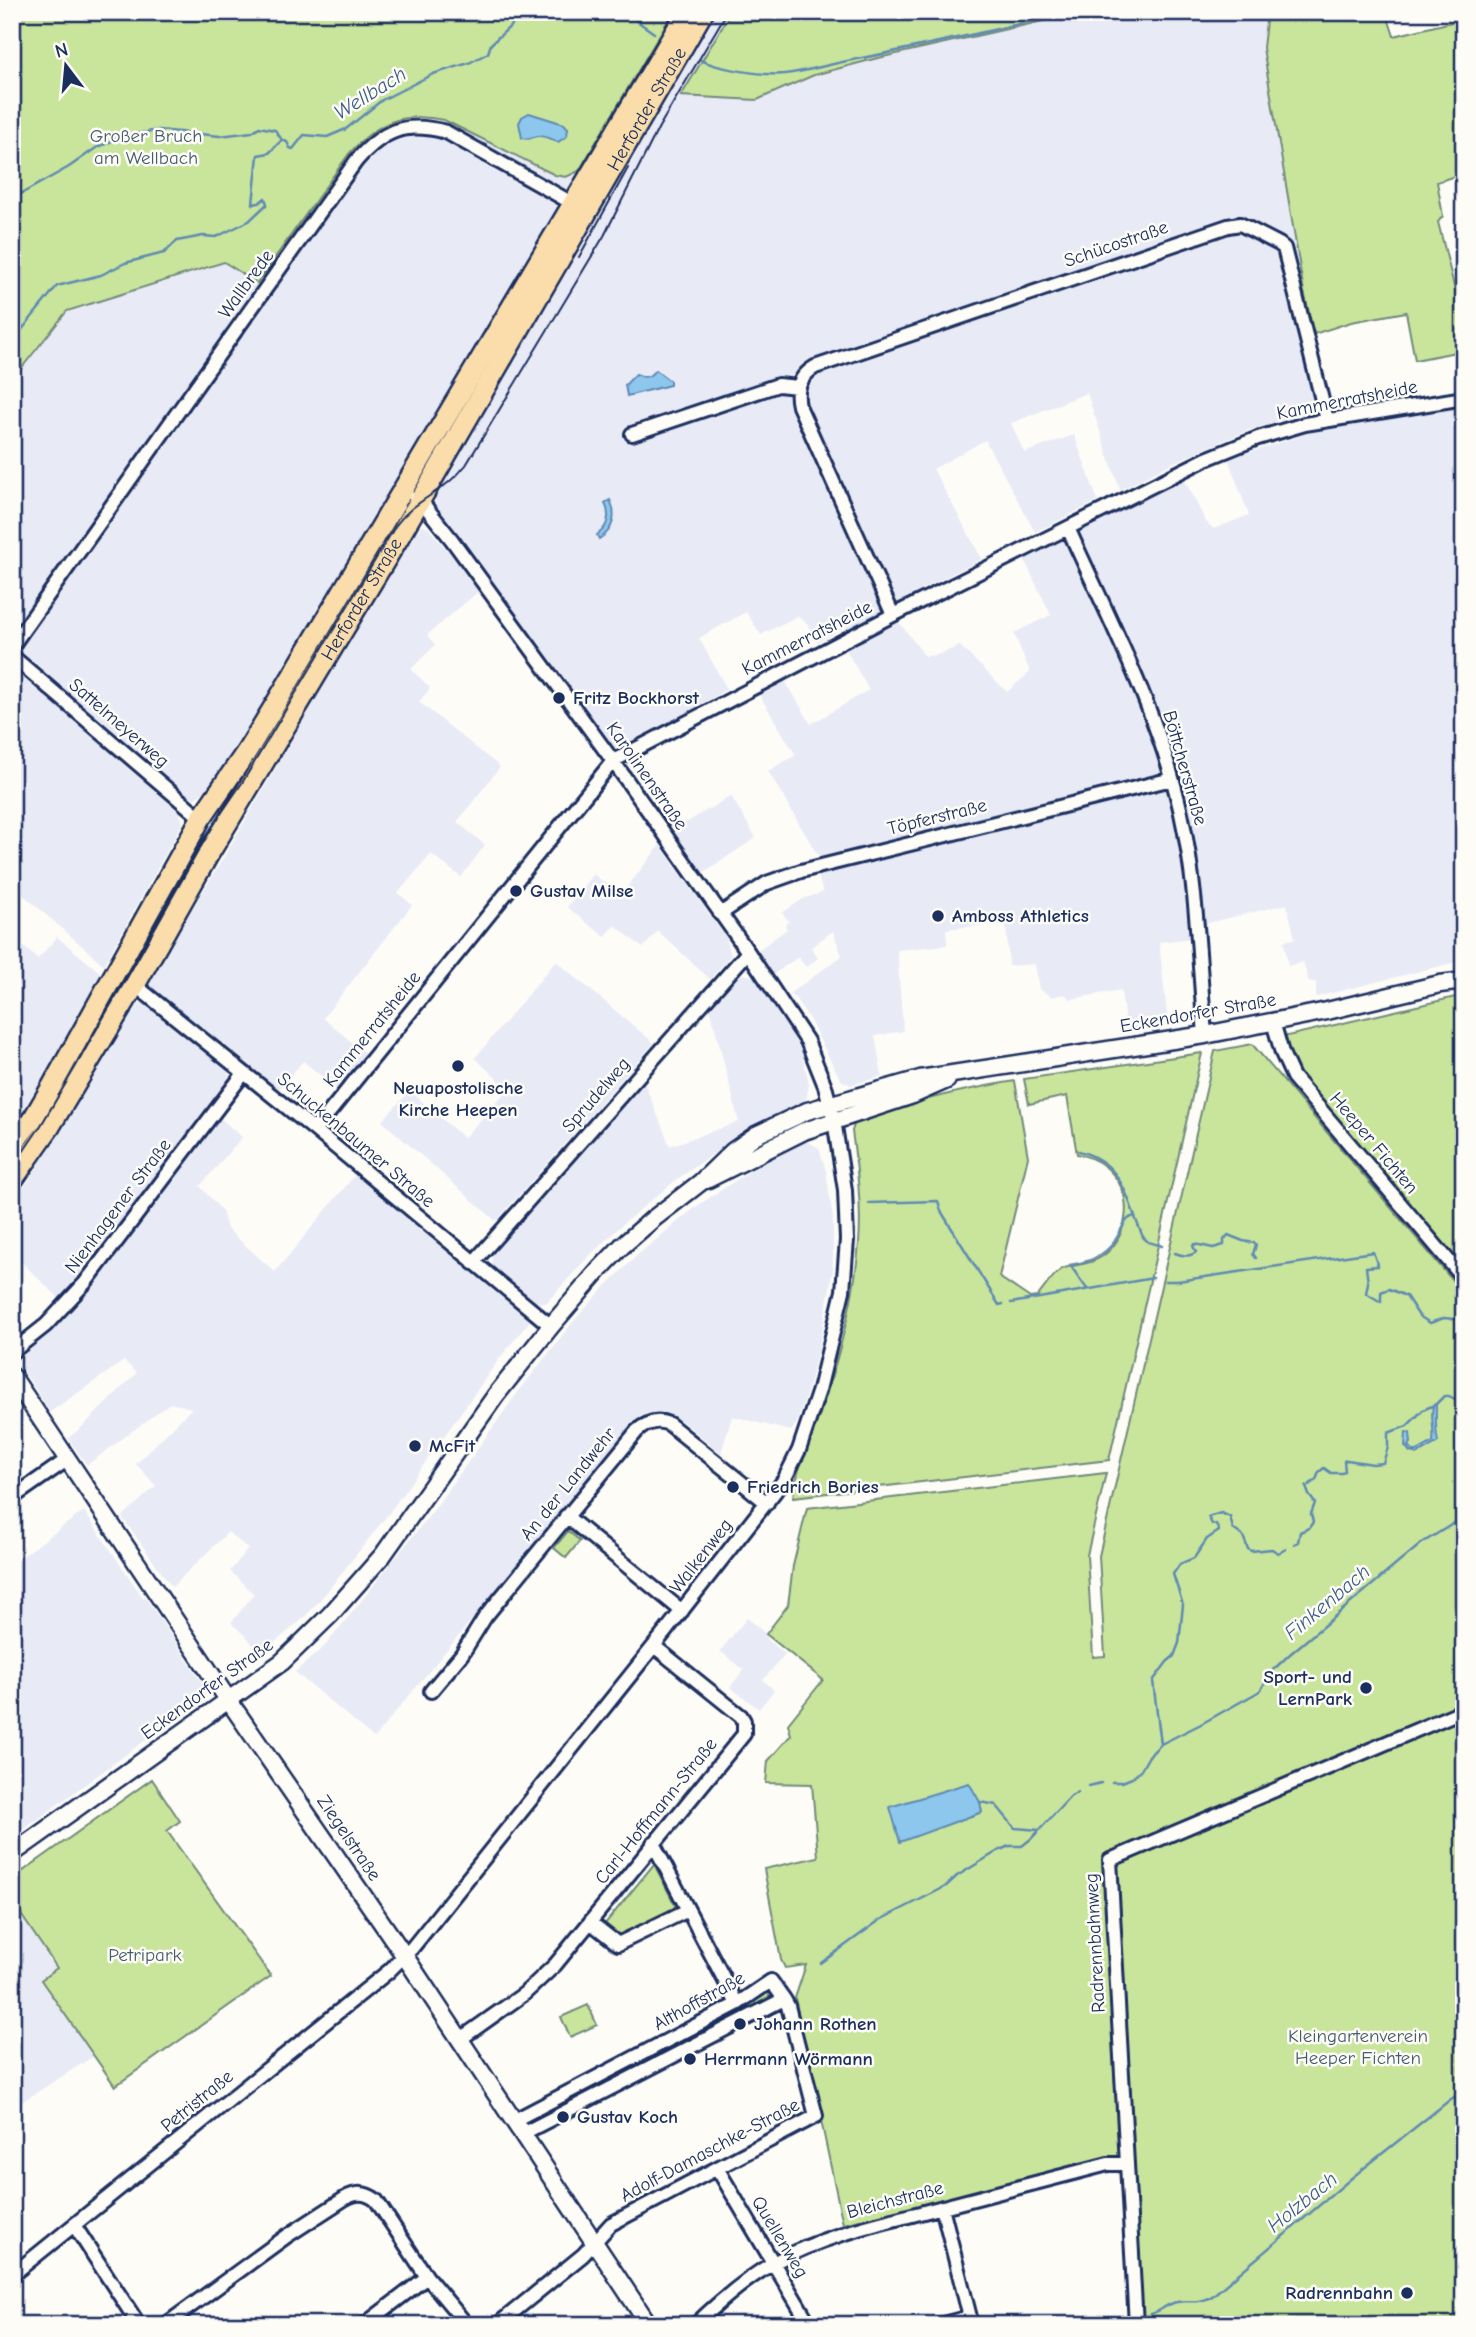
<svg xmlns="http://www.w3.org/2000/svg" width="1476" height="2337" viewBox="0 0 1476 2337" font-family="'Comic Neue',sans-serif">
	<rect width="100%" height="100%" fill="#fdfcf7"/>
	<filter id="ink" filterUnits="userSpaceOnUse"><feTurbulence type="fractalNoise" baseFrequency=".0143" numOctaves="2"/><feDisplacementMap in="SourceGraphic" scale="14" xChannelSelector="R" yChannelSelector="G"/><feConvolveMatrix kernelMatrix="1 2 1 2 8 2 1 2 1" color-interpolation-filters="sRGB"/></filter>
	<g filter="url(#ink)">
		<path fill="#e8eaf6" d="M716,12H731L682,96L757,100L814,75L874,59L1083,12H1267L1263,48L1304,292L1332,407L1249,430L1172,463L1120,490L1087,393L1011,423L1024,453L1074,435L1098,501L1035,532L985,440L933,469L982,559L922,589L909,599L850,629L845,627L817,642L807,623L797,616L761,635L746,612L699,638L727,689L630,746L623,749H615L604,740L440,513L432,493L449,470L575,258Z
			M430,117L444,120L555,175H571L579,171L539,243L381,505L251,726L208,789L195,798L186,797L35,665L12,649V380L66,311L224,262L257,283L348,155L363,138L387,122L402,118Z
			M1464,404V960L1316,997V982H1309L1303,962L1288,966L1284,941L1295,939L1287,904L1207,923L1208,936L1159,942L1168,1024L1126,1031L1121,990L1071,999L1064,994L1052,997L1039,989L1035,964L1009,966L1006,923L946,929L947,945L897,950L903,1031L875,1036L882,1076L851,1085L841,1080L808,1017L795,998L789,994L842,956L833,931L811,947L818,958L806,967L798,957L774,974L757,951L787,929L785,925L789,921L782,913L803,899L823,892L813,860L819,857L768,771L796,755L758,693L784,679L811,724L869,690L845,648L898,621L925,656L937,655L960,646L1007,692L1030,672L1014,633L1051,615L1024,559L1184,479L1206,522L1214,529L1249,515L1228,459L1322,429Z
			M422,526L427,527L463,568L479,591L427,635L435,645L411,669L430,688L419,702L500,767L457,822L485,845L461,877L431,854L398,893L412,905L323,1018L366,1054L337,1089L303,1061L277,1091L150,989L148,982L224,857L403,549Z
			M12,664L179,811L183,822L104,965L12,885Z
			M731,796L756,838L702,873L672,831Z
			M660,845L726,938L731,955L710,979L658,931L643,948L615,925L605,937L567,907L593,874L621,895Z
			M12,937L38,959L57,937L101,973L84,1008L26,1113L12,1130Z
			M556,961L654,1043L496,1221L382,1121L410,1091L464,1138L508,1089L475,1058Z
			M743,974L755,977L801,1050L809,1084L806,1100L749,1129L676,1180L626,1221L589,1256L546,1303L533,1302L492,1265V1253L644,1082L670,1146L739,1122L710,1008L737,977Z
			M145,1001L228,1070L229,1080L97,1254L60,1299L12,1253V1200L28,1182L133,1007Z
			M219,1117L242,1137L200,1186L222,1211L227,1229L275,1272L355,1175L528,1316L529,1322L502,1355L389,1513L326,1593L305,1617L261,1654L246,1636L231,1623L254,1594L230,1571L248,1549L228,1532L172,1587L122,1517L156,1486L136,1464L192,1408L170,1403L87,1465L68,1438L80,1429L137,1373L124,1361L50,1412L19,1364L23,1353L50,1331L89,1288Z
			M808,1142L819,1148L826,1171L833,1219V1270L819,1347L805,1399L797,1422L791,1431L732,1416L721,1453L683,1422L662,1413H650L640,1416L374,1738L295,1672L326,1645L433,1511L516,1395L572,1323L605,1287L640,1253L697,1206L758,1166L801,1143Z
			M84,1511L143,1598L145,1597L207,1690L203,1698L12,1838V1564Z
			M747,1618L766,1634L768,1640L785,1654L763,1680L774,1690L759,1709L730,1687L744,1670L720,1651Z
			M12,1901L57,1968L42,1980L94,2056L12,2108Z"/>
		<path fill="#c9e59b" stroke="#728a7c" stroke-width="2" fill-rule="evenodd" d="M12,12H673L579,171L566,177L555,175L444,120C401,111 376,123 348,155L257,283L224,262L67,311L12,380Z
			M731,12H1083L874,59L814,75L757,100L681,96Z
			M1267,12H1386L1394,36L1464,19V173L1437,182L1443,216L1438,222L1461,314L1464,365L1461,351L1415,360L1406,312L1351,322L1314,334L1304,292L1263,48Z
			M1464,995V1267L1270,1040Z
			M1252,1044L1464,1294V2325H1142L1121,2158L843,2224L795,1998L806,1965L785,1968L781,1960L764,1869L818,1857L812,1784L766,1783L768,1761L791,1735L788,1724L823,1680L766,1634L788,1605L793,1566L807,1508L1106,1473L1087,1555L1093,1657L1105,1656L1099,1556L1215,1051ZM890,1807L982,1812L921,1833L913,1837L896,1822Z
			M1202,1053L1109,1460L793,1497C797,1463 816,1430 826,1396C841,1347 855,1295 859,1243C862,1206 857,1168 852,1131L855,1122C908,1102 960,1090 1015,1081L1028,1157L999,1277L1030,1298L1037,1297C1044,1289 1053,1274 1062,1269C1071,1265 1084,1265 1093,1261C1121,1250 1132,1215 1122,1189C1113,1169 1098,1158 1077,1154L1067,1096L1029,1104L1024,1079Z
			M568,1531L580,1541L566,1558L554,1548Z
			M152,1779L180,1821L167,1831L271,1976L115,2086L41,1980L57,1968L12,1901V1879Z
			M654,1864L675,1905L673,1913L625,1936L618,1935L604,1925Z
			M768,1989L770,2001L534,2125L528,2116Z
			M588,2005L597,2025L570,2037L561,2017Z"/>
		<path fill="#8dc7ed" stroke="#5f8ab4" stroke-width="2" d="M529,113L564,124L568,128L567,136L558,142C551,139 544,135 537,136C530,138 529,140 522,138L519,123L522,117Z
			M656,370L670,381V385L627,396L625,385L636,374L644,377L649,376Z
			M610,500C617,515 614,530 599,539L597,535C608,527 611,516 605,503Z
			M1436,1404C1436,1417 1435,1429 1438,1442L1418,1454L1410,1452L1405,1446L1406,1432L1410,1433L1411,1443L1408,1446L1413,1451H1417L1433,1442C1435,1429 1430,1418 1433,1406Z
			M969,1783L980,1802L982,1812L900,1842L890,1807Z"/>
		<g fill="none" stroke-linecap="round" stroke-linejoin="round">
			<path stroke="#5f8ab4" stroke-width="2.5" d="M624,12L654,33
				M701,60C718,69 765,76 785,74C805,72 826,65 847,61C922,47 997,29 1071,12
				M12,199L69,167L96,148L123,136L159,130L220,136L252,132L259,127L275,130L282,140L287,142L290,148L293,149L304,135L327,137L346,129L382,100L433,74L469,63L488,53L491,44L526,12
				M12,342L57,286L101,275L125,263L164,253L177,241L203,236L216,237L249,221L267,204L265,198L259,203L253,204L258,155L269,153L282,140
				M1079,1151C1125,1164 1126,1199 1143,1237L1148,1242L1162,1246
				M869,1203L938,1201L941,1211L999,1305L1003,1304
				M1175,1253C1182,1256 1190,1257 1196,1252L1193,1246L1195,1244L1213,1248L1224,1245V1240L1228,1235L1243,1241L1254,1243L1256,1245L1253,1254L1256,1258
				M1165,1281H1178L1373,1252L1378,1266L1366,1267L1368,1283L1366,1293L1381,1302V1292L1389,1289L1406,1296L1419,1316L1430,1323L1444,1318L1454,1319L1464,1311
				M1087,1289L1070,1265C1093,1262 1110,1253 1120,1232C1124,1224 1125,1219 1134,1216
				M1011,1303L1153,1278
				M1294,1544L1298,1542L1300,1532L1309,1528L1313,1522L1311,1514L1315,1503L1309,1495L1306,1487L1316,1480L1319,1472L1324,1468L1331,1473H1342L1345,1471L1344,1461L1347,1460L1373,1464L1383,1463L1388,1447V1433L1407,1426L1423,1410L1436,1404L1444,1396H1449L1457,1400L1464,1396
				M1161,1744L1153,1681L1167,1662L1174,1656L1179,1643L1183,1605L1173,1574L1180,1564L1194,1558L1207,1539L1219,1531L1216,1525L1212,1524L1208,1517L1221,1513L1230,1517L1233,1529L1243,1536L1248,1549L1251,1551L1272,1549L1278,1553L1286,1549
				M1112,1782H1122L1132,1778L1141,1770L1149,1756L1161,1744L1201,1724L1260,1691L1273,1670L1290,1654L1422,1543L1464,1517
				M1089,1786L1101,1783
				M980,1802L996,1805L1015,1828L1039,1830
				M821,1963L880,1920L945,1887L957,1876L998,1851L1009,1846H1022L1032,1838L1071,1796L1078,1792
				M1150,2314C1160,2311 1169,2303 1177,2302C1192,2299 1194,2305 1211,2297L1354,2176L1451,2099L1464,2091
				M1104,2325L1122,2319"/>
			<defs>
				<path id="minor" d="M632,434L778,385L798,387
					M1068,528C1110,621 1159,714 1181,813C1197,885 1199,962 1205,1035
					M893,615L799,406C795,389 800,376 815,367L1228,226L1240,224L1279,244L1284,248L1327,420
					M12,646L356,161C383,130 405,121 446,132L579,207
					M12,656L201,818
					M720,914L767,883L801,871L1172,779
					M135,985L315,1130L551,1326
					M1273,1022L1282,1053L1293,1077L1464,1279
					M315,1130L613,761L893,615L1206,459L1258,438L1305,424L1464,398
					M473,1263L748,952
					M12,1352L46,1325L85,1283L244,1073
					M12,1498L68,1459
					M566,1516L682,1611
					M431,1691L462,1654L485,1617L637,1431C647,1422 657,1419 669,1424L767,1503
					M653,1843L737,2004
					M590,1922L618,1944L688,1910
					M459,2040L524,1994L555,1965L744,1734V1721L741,1716L654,1646
					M513,2121L737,2004L771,1981L784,1999L522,2134
					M717,2168L810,2325
					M942,2207L972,2325
					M74,2225L139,2325
					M12,2275L389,1971L412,1948L665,1632L784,1480L799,1450L819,1390L843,1291L847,1240L845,1190L834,1120L825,1086L807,1041L748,952L613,761L452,540L425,506L415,498
					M165,2325L287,2236L344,2199C356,2192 365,2192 376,2200L427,2277L467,2325
					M364,2325L427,2277
					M497,2325L583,2255L611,2224L816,2116L788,2006L784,1999
					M695,2325C720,2301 745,2279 775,2262C819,2238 868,2226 916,2214C980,2197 1044,2181 1108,2164H1127
					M939,2325L970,2317
					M1136,2325L1110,1860L1464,1710"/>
				<path id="tertiary" d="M706,1180L804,1131L913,1095L947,1080
					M12,1376L229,1701L404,1955L649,2325
					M12,1854L282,1662L330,1615L383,1555L496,1395L551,1326L600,1269L622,1246L653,1219L701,1182L733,1151L756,1135L807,1111L920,1079L1205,1035L1327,1011L1440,984L1464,981"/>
				<g id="primary">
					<path d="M12,1145L34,1117L51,1088L201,818L247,751L275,705L687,12"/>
					<path id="s1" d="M12,1181L49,1128L135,985L207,857L396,542L703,12"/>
				</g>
			</defs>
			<use href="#minor" stroke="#1b2f5e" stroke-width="18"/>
			<use href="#tertiary" stroke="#1b2f5e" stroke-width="21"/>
			<use href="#primary" stroke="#1b2f5e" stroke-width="24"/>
			<use href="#minor" stroke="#fdfcf7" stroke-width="12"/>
			<use href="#tertiary" stroke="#fdfcf7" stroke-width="16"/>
			<use href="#primary" stroke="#faddab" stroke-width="19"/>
			<path stroke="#1b2f5e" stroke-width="2" d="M579,257L628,168
				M12,1168L40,1127L76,1066L203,840L242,783L396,525C416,498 444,493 466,465L604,236L659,127L727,12"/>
		</g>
	</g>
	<g fill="#1b2f5e" stroke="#fdfcf7" stroke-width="2.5">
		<circle cx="559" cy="698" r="7"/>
		<circle cx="516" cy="891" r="7"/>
		<circle cx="938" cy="916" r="7"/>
		<circle cx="458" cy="1066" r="7"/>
		<circle cx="415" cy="1446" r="7"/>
		<circle cx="733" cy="1487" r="7"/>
		<circle cx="1366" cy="1688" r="7"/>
		<circle cx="740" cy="2024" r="7"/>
		<circle cx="690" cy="2059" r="7"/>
		<circle cx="563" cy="2117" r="7"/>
		<circle cx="1407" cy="2293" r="7"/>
	</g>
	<g text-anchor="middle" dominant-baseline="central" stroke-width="5" stroke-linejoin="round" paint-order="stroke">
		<g font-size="19" fill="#1b2f5e" stroke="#fdfcf7">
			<text stroke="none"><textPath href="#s1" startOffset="1246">Herforder Straße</textPath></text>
			<text transform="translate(1116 244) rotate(-19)">Schücostraße</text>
			<text transform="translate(246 284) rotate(-54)">Wallbrede</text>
			<text transform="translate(1347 400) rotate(-11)">Kammerratsheide</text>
			<text stroke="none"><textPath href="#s1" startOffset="679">Herforder Straße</textPath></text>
			<text transform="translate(807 638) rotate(-27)">Kammerratsheide</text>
			<text transform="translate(119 723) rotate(41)">Sattelmeyerweg</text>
			<text transform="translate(1185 768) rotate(74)">Böttcherstraße</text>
			<text transform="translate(647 776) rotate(55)">Karolinenstraße</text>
			<text transform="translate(937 817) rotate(-14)">Töpferstraße</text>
			<text transform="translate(1198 1013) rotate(-10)">Eckendorfer Straße</text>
			<text transform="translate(372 1029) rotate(-51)">Kammerratsheide</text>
			<text transform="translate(596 1095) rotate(-49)">Sprudelweg</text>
			<text transform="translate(356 1140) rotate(40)">Schuckenbaumer Straße</text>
			<text transform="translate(1374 1143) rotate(50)">Heeper Fichten</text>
			<text transform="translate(118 1206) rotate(-53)">Nienhagener Straße</text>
			<text transform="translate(568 1484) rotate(-51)">An der Landwehr</text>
			<text transform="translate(701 1556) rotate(-52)">Walkenweg</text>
			<text transform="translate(207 1689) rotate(-36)">Eckendorfer Straße</text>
			<text transform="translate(656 1811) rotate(-51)">Carl-Hoffmann-Straße</text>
			<text transform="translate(349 1838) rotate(56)">Ziegelstraße</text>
			<text transform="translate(1095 1943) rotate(-93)">Radrennbahnweg</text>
			<text transform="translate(699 2001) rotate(-29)">Althoffstraße</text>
			<text transform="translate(197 2101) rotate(-39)">Petristraße</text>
			<text transform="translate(710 2150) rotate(-28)">Adolf-Damaschke-Straße</text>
			<text transform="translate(895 2200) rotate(-15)">Bleichstraße</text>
			<text transform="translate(780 2237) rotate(59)">Quellenweg</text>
		</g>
		<g font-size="19" fill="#465c6d" stroke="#fdfcf7">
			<text x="146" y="136">Großer Bruch<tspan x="146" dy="22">am Wellbach</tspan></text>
			<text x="145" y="1955">Petripark</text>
			<text x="1358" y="2036">Kleingartenverein<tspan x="1358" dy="22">Heeper Fichten</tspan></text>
		</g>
		<g font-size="19" font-weight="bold" fill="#1b2f5e" stroke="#fdfcf7" text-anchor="start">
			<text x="573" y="698">Fritz Bockhorst</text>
			<text x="530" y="891">Gustav Milse</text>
			<text x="952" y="916">Amboss Athletics</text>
			<text x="458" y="1088" text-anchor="middle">Neuapostolische<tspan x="458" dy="22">Kirche Heepen</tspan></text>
			<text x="429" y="1446">McFit</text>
			<text x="747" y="1487">Friedrich Bories</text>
			<text x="1352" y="1677" text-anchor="end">Sport- und<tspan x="1352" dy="22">LernPark</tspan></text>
			<text x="754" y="2024">Johann Rothen</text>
			<text x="704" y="2059">Herrmann Wörmann</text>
			<text x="577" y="2117">Gustav Koch</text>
			<text x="1393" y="2293" text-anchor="end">Radrennbahn</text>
		</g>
		<g font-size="21" font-style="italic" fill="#3d5d89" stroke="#fdfcf7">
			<text transform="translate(370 93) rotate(-32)">Wellbach</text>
			<text transform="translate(1327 1602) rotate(-40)">Finkenbach</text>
			<text transform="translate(1302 2202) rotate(-39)">Holzbach</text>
		</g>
	</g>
	<rect width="1476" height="2337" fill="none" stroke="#fdfcf7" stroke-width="42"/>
	<rect x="21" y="21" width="1434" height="2295" fill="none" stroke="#1b2f5e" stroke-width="2.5" filter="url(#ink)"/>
	<g transform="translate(66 66) rotate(344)" stroke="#fdfcf7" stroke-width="5" paint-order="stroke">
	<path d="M0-5L12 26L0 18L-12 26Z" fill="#1b2f5e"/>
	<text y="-10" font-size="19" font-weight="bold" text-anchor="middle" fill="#1b2f5e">N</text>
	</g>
</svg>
